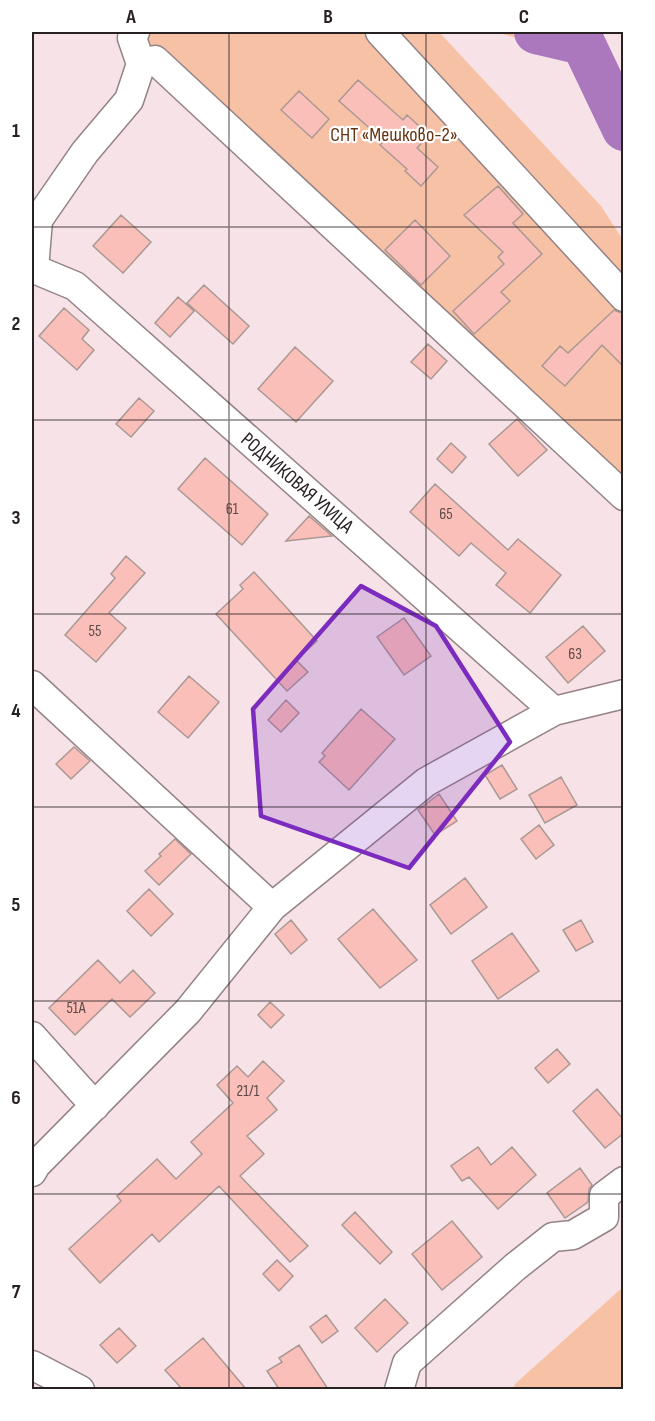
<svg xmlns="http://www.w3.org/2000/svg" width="655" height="1421" viewBox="0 0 655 1421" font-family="'Sofia Sans Condensed',sans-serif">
	<rect width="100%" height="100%" fill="#f7e3e7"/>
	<path fill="#f6c1a4" d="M133,32H439L601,206L623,240V494L241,131L149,45Z
		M497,32H565L541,46Z
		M623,1287V1389H513L515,1384Z"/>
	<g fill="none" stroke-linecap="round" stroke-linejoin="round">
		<path stroke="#ab78bd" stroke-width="44" d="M536,32L583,43L624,129"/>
	</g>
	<path fill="#fabfb8" stroke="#aa9895" stroke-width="1.5" d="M358,80L403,120L407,115L429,135L417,148L438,167L421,186L405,171L407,169L380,145L384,141L339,101Z
		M299,91L329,119L312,138L281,110Z
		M498,186L523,214L513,223L542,254L501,292L510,301L474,334L453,311L504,264L498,257L503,252L464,215Z
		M121,215L151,242L123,273L93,246Z
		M415,220L450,256L421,285L385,250Z
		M204,285L249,326L233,344L187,303Z
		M178,297L194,311L170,337L155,323Z
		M64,308L89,330L82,339L94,350L77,370L39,336Z
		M614,310L619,312L624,313V367L602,345L565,386L542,366L560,346L568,353Z
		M428,344L447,361L431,379L411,362Z
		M295,347L333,381L296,422L258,389Z
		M139,398L154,411L131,437L116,424Z
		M517,419L547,450L518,476L489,444Z
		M451,443L466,457L452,473L437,459Z
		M205,458L268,514L242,545L178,489Z
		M435,484L508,550L518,539L561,575L530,613L496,585L506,573L471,543L459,556L410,512Z
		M309,516L332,536L286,541Z
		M126,556L145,573L109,613L126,628L96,662L65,635L115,578L111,574Z
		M254,572L317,641L296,660L308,672L287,691L216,614L243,589L240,585Z
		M404,618L431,656L404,675L377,637Z
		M583,626L605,651L568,683L546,657Z
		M189,676L219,702L188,738L158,712Z
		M286,700L299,713L281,732L268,720Z
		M361,709L395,739L349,790L319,762L325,756L322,753Z
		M74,747L90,761L71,779L56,764Z
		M502,765L517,789L500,799L485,775Z
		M561,777L577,805L545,823L529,795Z
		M439,794L457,821L435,835L418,810Z
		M539,825L554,845L536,859L521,839Z
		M175,839L191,854L159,885L145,871L161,856L159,854Z
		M465,878L487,907L451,934L430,905Z
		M149,889L173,914L151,936L127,911Z
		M373,909L417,960L380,988L338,939Z
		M291,920L307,940L291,954L275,934Z
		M581,920L593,942L576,951L563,930Z
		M512,933L539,971L498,999L472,961Z
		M98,960L120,983L133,970L155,993L130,1017L112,999L75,1035L49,1008Z
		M270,1002L284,1015L271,1028L258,1015Z
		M557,1049L570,1064L548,1083L535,1068Z
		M263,1061L284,1081L267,1098L277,1110L247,1136L264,1154L240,1176L308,1246L290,1262L219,1186L159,1242L152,1234L100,1283L69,1249L121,1201L117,1196L157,1159L176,1179L202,1154L191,1142L233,1103L217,1085L237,1066L248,1077Z
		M597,1089L624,1120V1133L605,1148L573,1111Z
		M478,1147L491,1165L512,1147L536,1175L498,1209L469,1177L462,1181L451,1166Z
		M580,1168L592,1185L589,1189L588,1202L565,1218L547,1193Z
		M355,1212L392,1252L380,1264L342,1225Z
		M452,1221L482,1257L442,1290L412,1254Z
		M277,1260L293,1276L279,1291L263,1274Z
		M385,1299L408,1323L377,1352L355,1328Z
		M326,1315L338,1331L322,1343L310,1327Z
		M119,1328L136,1346L117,1363L100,1345Z
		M203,1338L246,1389H182L165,1370Z
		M299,1345L328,1389H279L267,1371L282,1362L279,1358Z"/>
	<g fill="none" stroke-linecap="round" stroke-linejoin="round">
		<defs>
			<path id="minor" d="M380,32L624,297
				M141,64L155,60L624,496
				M32,269H34L75,286L554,711
				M34,269L38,220L85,152L129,100L141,64L132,38L135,32
				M32,685L272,907
				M32,1036L95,1106
				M32,1172L36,1165L188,1011L272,907L426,782L554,711L624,694
				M32,1365L80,1390
				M399,1390L407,1363L515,1267L553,1237L573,1235L604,1217V1196L624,1181"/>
		</defs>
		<use href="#minor" stroke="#948386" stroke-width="31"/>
		<use href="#minor" stroke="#fff" stroke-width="28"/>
	</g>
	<path fill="#7b2cbf" fill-opacity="0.2" stroke="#7b2cbf" stroke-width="4.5" stroke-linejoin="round" d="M361,586L436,626L510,742L409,868L261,816L253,709Z"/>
	<path fill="none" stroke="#282122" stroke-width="1.5" stroke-opacity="0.55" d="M229,32V1390M426,32V1390M32,227H624M32,420H624M32,614H624M32,807H624M32,1001H624M32,1194H624"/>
	<g text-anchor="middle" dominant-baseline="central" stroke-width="4.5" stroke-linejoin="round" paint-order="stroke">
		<g font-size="16" fill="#5c4848">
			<text x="232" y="509">61</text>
			<text x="446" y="514">65</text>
			<text x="95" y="631">55</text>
			<text x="575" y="654">63</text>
			<text x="76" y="1008">51А</text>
			<text x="248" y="1091">21/1</text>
		</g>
		<g font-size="20" fill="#673311" stroke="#fff">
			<text x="394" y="135">СНТ «Мешково-2»</text>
		</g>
		<g font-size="20" fill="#282122" stroke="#fff">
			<text transform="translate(297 483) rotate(41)">РОДНИКОВАЯ УЛИЦА</text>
		</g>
	</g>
	<rect width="655" height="1421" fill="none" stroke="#ffffff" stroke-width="66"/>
	<rect x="33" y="33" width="589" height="1355" fill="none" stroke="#282122" stroke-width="2"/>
	<g font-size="20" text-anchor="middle" font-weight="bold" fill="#282122">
		<text x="131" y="23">A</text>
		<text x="328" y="23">B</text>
		<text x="524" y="23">C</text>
		<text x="16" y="137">1</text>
		<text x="16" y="330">2</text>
		<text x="16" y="524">3</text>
		<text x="16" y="717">4</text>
		<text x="16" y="911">5</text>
		<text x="16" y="1104">6</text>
		<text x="16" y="1298">7</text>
	</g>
</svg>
